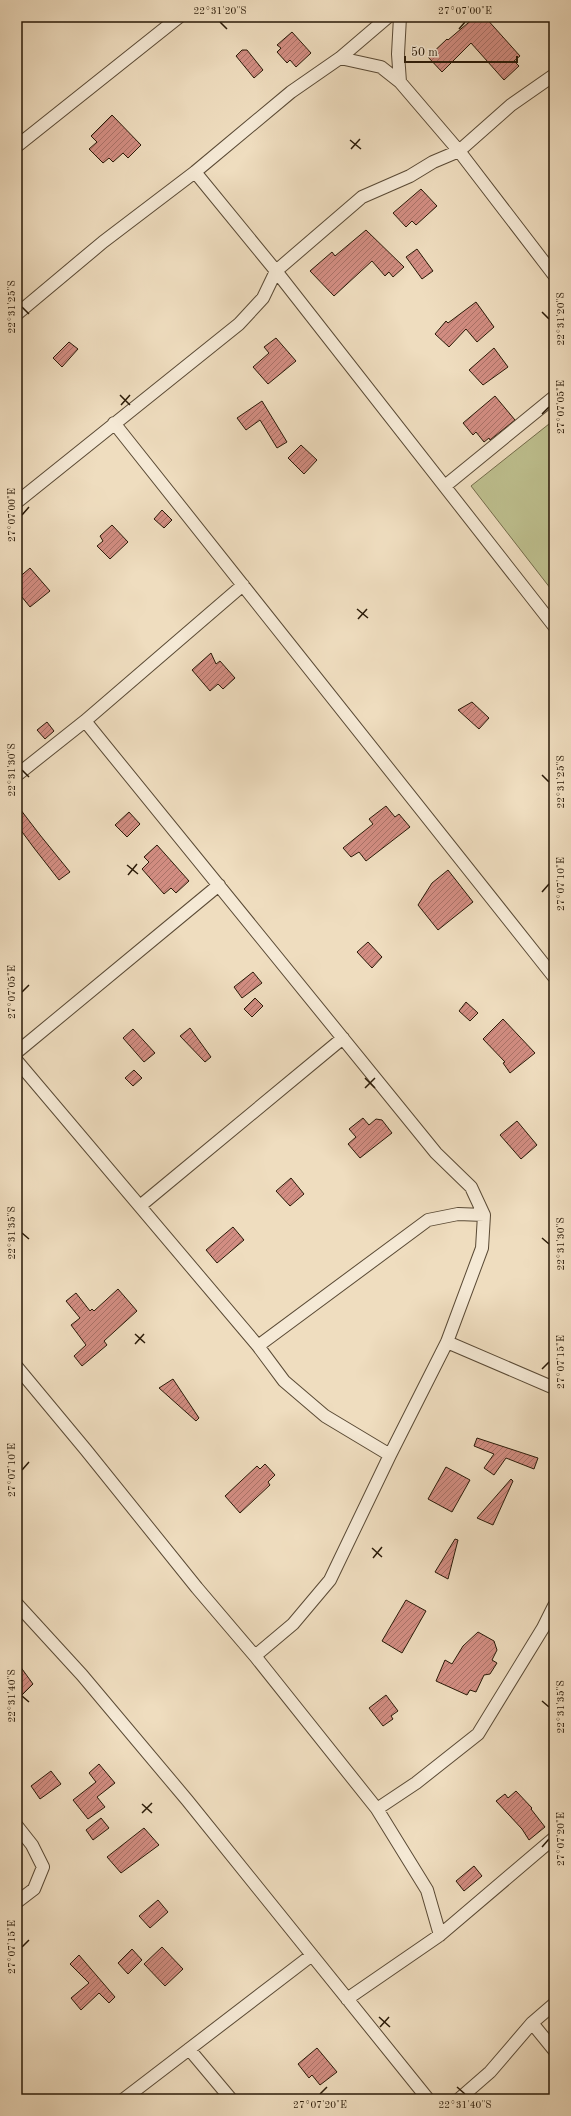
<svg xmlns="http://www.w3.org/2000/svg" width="571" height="2116" viewBox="0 0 571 2116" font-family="'Old Standard TT',serif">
	<defs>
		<pattern id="building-hatch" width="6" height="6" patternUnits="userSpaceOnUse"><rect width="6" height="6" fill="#d28d82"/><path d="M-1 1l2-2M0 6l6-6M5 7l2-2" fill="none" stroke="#aa7268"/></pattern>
	</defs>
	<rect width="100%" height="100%" fill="#efddbf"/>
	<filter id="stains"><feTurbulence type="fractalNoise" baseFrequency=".005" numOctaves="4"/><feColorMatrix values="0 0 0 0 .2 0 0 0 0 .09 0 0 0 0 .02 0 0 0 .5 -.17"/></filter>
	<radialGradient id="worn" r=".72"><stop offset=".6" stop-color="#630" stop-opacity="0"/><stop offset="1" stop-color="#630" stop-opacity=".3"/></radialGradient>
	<path fill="#bec08f" stroke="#746c4b" d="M554,420V593L471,486Z"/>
	<path fill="url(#building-hatch)" stroke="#291907" d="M475,17H485L520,56L514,61L519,66L504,80L471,43L442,72L428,57L447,39L448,40Z
		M292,32L311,53L296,67L290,60L287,63L277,52L281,48L277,45Z
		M242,50H247L263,70L254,78L236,56Z
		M112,115L141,145L128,158L123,153L113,162L109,158L103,163L89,149L97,142L91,136Z
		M421,189L437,206L416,225L412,221L406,227L393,213Z
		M366,230L404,267L393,277L389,272L385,276L372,261L334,296L310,271L332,252L335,256Z
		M417,249L433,271L422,279L406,257Z
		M476,302L494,327L477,342L466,329L449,347L435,334L446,321L448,323Z
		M276,338L296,361L268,384L253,367L269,353L264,347Z
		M69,342L78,349L62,367L53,358Z
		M494,348L508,367L483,385L469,370Z
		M495,396L515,420L490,440L489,438L484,442L476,432L473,435L463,423Z
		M262,401L287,442L277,448L260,420L246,430L237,418Z
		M301,445L317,460L304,474L288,458Z
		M162,510L172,520L164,528L154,519Z
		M112,525L128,542L110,559L97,546L103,541L100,536Z
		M30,568L50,591L30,607L17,591V579Z
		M211,653L216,664L220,661L235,678L223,689L218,684L210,691L192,670Z
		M472,702L489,718L479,729L458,710Z
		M47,722L54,731L45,739L37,730Z
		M17,805L40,835L70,872L59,880L34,848L17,825Z
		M386,806L395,817L399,814L410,827L366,861L359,852L351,857L343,848L373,824L369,819Z
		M129,812L140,824L127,837L115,825Z
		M157,845L189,881L176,893L171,888L164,894L142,869L149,862L144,857Z
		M448,870L473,902L438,930L418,905L432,883Z
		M368,942L382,957L372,968L357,952Z
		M253,972L262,983L242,998L234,987Z
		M255,998L263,1006L252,1017L244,1009Z
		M466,1002L478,1013L470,1021L459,1011Z
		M503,1019L535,1053L510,1073L503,1063L505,1062L483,1039Z
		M190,1028L211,1057L205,1062L180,1036Z
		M133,1029L155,1053L144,1062L123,1038Z
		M134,1070L142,1078L133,1086L125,1078Z
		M363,1118L369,1125L376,1119L382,1120L392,1133L360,1158L348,1144L356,1137L349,1129Z
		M517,1121L537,1145L521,1159L500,1135Z
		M291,1178L304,1194L290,1206L276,1191Z
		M233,1227L244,1240L217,1263L206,1250Z
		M118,1289L137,1311L104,1341L107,1345L82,1366L74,1356L86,1345L71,1325L80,1318L66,1301L76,1293L90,1311L92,1309L94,1311Z
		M173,1379L199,1418L196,1421L159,1388Z
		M477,1438L538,1458L534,1469L506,1458L494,1475L484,1468L494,1454L474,1446Z
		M265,1464L275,1475L268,1482L270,1485L240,1513L225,1496L257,1466L260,1469Z
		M446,1467L470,1480L452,1512L428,1499Z
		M511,1479L513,1481L493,1525L477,1518Z
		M455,1539L458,1540L448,1579L435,1572Z
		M406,1600L426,1611L402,1653L382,1641Z
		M478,1632L494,1641L497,1650L492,1660L497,1663L490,1674L484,1675L476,1692L470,1690L467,1695L436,1681L445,1660L452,1664L463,1646Z
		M17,1662L33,1684L17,1700Z
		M386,1695L398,1711L391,1716L393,1719L383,1726L369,1708Z
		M99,1764L115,1783L97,1797L105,1807L88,1819L73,1800L96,1782L89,1773Z
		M51,1771L61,1784L40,1799L31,1786Z
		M516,1791L532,1808L531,1809L545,1827L529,1840L522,1829L496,1801L505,1794L508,1798Z
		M101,1818L109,1828L93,1840L86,1830Z
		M144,1828L159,1845L121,1873L107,1857Z
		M474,1866L482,1876L464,1891L456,1881Z
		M158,1900L168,1912L150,1928L139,1916Z
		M162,1947L183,1969L165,1986L144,1964Z
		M132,1949L142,1960L128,1974L118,1963Z
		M79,1955L115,1997L109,2003L99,1993L81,2010L71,1998L89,1983L70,1964Z
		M317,2048L337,2072L320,2085L312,2075L309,2078L298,2064Z"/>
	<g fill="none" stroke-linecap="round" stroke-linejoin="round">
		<defs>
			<path id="street" d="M340,58L381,67L400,82L459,151L554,275
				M400,82L398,54L400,17
				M17,146L179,17
				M195,172L276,271L554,626
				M17,314L103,242L195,172L291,92L340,58L388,17
				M114,423L554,977
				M445,486L554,397
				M17,502L239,324L263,298L276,271L362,197L410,176L433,162L459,151L511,105L554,75
				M85,721L436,1153L471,1187L484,1215L482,1248L447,1342L390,1455L330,1580L293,1624L255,1656
				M17,775L85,721L243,585
				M17,1052L219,885
				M17,1061L258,1346L284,1381L325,1416L390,1455
				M140,1206L343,1038
				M447,1342L554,1388
				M258,1346L428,1220L458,1214L484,1215
				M17,1367L86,1450L197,1588L255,1656L377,1809L427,1890L440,1935
				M17,1604L82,1675L187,1800L428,2099
				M377,1809L416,1783L478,1734L543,1628L554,1606
				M17,1826L32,1845L43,1867L34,1889L17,1902
				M347,1999L440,1935L554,1838
				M532,2023L554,2050
				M189,2049L231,2099
				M124,2099L312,1955
				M459,2099L490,2072L532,2023L554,2004"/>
		</defs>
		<use href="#street" stroke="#5a4a35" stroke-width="14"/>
		<use href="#street" stroke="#f5e9d5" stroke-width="12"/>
	</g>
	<path fill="none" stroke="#291907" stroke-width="1.5" d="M220,22L227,29M459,29L465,22M350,140L361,149M351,149L360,139M22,307L29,314M542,312L549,319M120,395L130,405M121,405L130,395M542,414L549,407M22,515L29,507M357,609L368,618M358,619L367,609M22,770L29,777M542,775L549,782M127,865L138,874M128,875L137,864M542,892L549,884M22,992L29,985M365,1078L375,1088M365,1088L375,1078M22,1233L29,1239M542,1238L549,1244M135,1334L145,1343M135,1344L144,1334M542,1369L549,1362M22,1470L29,1462M372,1548L382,1557M373,1558L382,1547M22,1696L29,1702M542,1701L549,1707M142,1804L152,1813M142,1813L152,1803M542,1847L549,1839M22,1947L29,1940M379,2017L390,2027M380,2027L389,2017M457,2087L465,2094M320,2094L327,2087"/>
	<rect width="571" height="2116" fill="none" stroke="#efddbf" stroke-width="44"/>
	<path d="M405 56v6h112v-6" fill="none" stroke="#291907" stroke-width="2"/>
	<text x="411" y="56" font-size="12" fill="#291907" stroke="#f5e9d5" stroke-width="3" paint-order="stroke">50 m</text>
	<rect x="22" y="22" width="527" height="2072" fill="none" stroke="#291907" stroke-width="1.5"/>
	<g font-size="10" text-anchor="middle" fill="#291907">
		<text x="220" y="14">22°31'20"S</text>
		<text x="465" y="14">27°07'00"E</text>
		<text transform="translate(11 307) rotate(-90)" y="4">22°31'25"S</text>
		<text transform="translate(560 319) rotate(-90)" y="4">22°31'20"S</text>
		<text transform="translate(560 407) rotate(-90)" y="4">27°07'05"E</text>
		<text transform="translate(11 515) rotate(-90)" y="4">27°07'00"E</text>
		<text transform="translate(11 770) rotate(-90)" y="4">22°31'30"S</text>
		<text transform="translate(560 782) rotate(-90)" y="4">22°31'25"S</text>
		<text transform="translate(560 884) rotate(-90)" y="4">27°07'10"E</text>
		<text transform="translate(11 992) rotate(-90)" y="4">27°07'05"E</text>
		<text transform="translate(11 1233) rotate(-90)" y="4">22°31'35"S</text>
		<text transform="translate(560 1244) rotate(-90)" y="4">22°31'30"S</text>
		<text transform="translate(560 1362) rotate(-90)" y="4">27°07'15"E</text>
		<text transform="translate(11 1470) rotate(-90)" y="4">27°07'10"E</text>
		<text transform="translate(11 1696) rotate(-90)" y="4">22°31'40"S</text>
		<text transform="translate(560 1707) rotate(-90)" y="4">22°31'35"S</text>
		<text transform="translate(560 1839) rotate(-90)" y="4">27°07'20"E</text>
		<text transform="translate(11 1947) rotate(-90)" y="4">27°07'15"E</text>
		<text x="320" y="2108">27°07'20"E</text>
		<text x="465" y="2108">22°31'40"S</text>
	</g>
	<rect width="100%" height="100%" filter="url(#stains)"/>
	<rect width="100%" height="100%" fill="url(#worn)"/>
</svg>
